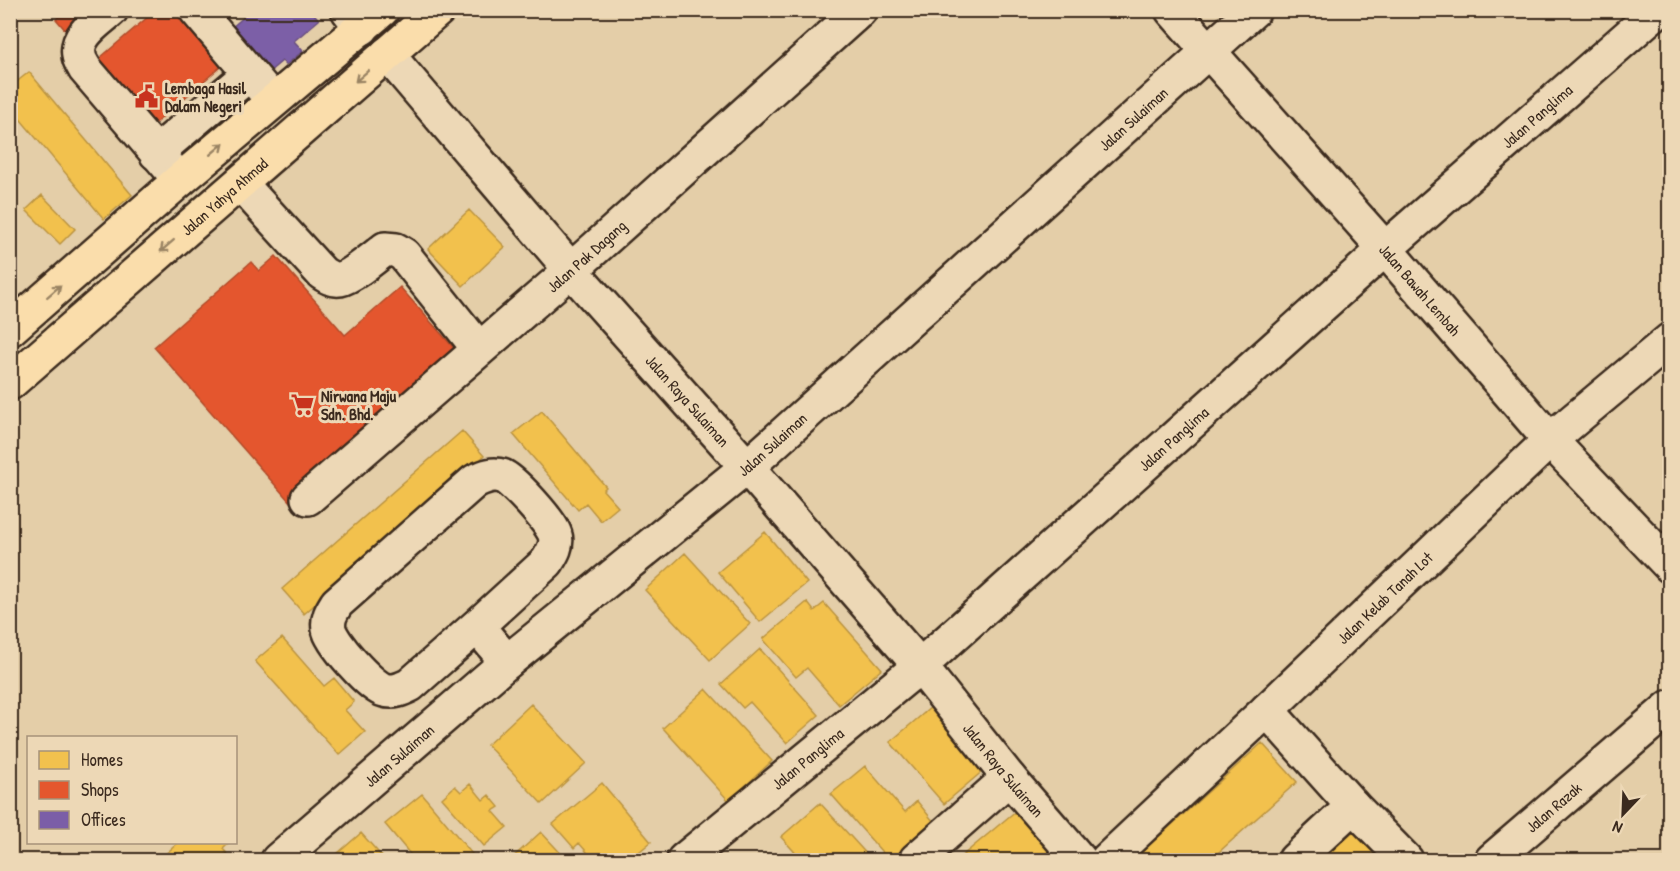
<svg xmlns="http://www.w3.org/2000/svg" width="1680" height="871" viewBox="0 0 1680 871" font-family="'Patrick Hand',sans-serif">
	<rect width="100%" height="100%" fill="#e4cea8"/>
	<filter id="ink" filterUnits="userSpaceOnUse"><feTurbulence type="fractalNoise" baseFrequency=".0167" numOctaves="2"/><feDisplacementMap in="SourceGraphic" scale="12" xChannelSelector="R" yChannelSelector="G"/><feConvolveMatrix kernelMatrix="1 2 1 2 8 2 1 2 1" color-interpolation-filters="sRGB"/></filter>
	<g filter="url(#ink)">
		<path fill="#f2c14e" stroke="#bb9440" stroke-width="1.5" d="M29,72L132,195L104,219L10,107V87Z
			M42,195L75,229L60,244L26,210Z
			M469,210L505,247L463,286L428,249Z
			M542,411L606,487L603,490L618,507L601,521L586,503L578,510L513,434Z
			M462,431L484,456L304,614L282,589Z
			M765,532L807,583L760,622L718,572Z
			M685,553L750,624L710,660L645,590Z
			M807,602L814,611L824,603L882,669L839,705L807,668L796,677L763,639Z
			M282,638L324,686L334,678L354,702L345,710L365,732L339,755L255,661Z
			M760,649L819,715L787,743L750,702L743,708L721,684Z
			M706,689L772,761L729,801L663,728Z
			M937,702L991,764L944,804L890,742Z
			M531,704L586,763L542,804L487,745Z
			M1262,743L1297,782L1210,860H1133Z
			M865,766L905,812L917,801L933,821L921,831L926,836L897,860H889L831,794Z
			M602,783L651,842L629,860H594L579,843L574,848L553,824Z
			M470,784L483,800L489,795L499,807L493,811L507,827L484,846L442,798L455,786L461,792Z
			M422,794L477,860H415L385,824Z
			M820,803L872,860H802L781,837Z
			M1017,810L1061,860H957Z
			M1349,822L1386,860H1307Z
			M541,832L567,860H510Z
			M361,833L385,860H330Z
			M179,842H230L223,849L232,859L159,860Z
			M766,854L772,860H759Z"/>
		<path fill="#e4572e" stroke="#b14a29" stroke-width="1.5" d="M66,10H105L72,38L56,19Z
			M156,10H182L227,61L150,128L94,63Z
			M276,256L345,335L400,287L460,355L290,502L154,347L251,262L259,271Z"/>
		<path fill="#7b5ea7" stroke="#684e7e" stroke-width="1.5" d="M252,10H311L319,20L294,41L303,51L286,65L282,61L262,78L224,34Z"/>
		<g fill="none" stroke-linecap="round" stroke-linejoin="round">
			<defs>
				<g id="minor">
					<path d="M111,10C98,22 75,35 79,55C79,60 83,65 85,69L180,180"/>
					<path d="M196,10L264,90"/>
					<path d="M348,10L362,28"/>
					<path id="s1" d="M1172,10L1385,249L1550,440L1670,566"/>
					<path id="s2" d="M387,54L571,270L747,467L920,666L1009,778L1080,860"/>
					<path d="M156,153L249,74"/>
					<path d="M240,183L322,273C328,277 333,280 340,279C351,277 376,256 385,249L396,250L404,255L479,349"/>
					<path id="s3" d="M308,498L571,270L860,10"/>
					<path d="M477,626L547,562C552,554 558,545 555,535C553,524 512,479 502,476C492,473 484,477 475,481L337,603C332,611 327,618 329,629C331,642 371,687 384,690C394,693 402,689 410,685L477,626L507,662"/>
					<path d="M1267,710L1353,806L1406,860"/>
					<path id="s4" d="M278,860L507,662L747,467L1254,10"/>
					<path id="s5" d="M684,860L920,666L1385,249L1658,10"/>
					<path d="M916,860L1009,778"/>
					<path id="s6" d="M1107,860L1267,710L1550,440L1670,340"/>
					<path d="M1295,860L1353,806"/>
					<path id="s7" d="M1492,860L1670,707"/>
				</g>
				<g id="major">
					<path d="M10,329L180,180L382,10"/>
					<path id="s8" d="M10,383L438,10"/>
				</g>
			</defs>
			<use href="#minor" stroke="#3b2a1e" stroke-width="38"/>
			<use href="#major" stroke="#3b2a1e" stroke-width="38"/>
			<use href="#minor" stroke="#edd8b6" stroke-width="33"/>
			<use href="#major" stroke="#faddab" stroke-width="33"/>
		</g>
		<defs><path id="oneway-shaft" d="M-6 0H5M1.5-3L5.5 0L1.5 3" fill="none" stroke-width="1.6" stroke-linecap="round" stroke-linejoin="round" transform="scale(1.5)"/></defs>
		<g stroke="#9a8464">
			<use href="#oneway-shaft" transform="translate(362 76) rotate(139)"/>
			<use href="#oneway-shaft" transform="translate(217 149) rotate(-40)"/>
			<use href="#oneway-shaft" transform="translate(167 246) rotate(139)"/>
			<use href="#oneway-shaft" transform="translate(54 291) rotate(-41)"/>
		</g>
	</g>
	<defs>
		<symbol id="civic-bare" viewBox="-9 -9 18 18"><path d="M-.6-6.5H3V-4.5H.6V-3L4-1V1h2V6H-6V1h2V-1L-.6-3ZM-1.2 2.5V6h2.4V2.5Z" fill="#c8321e" stroke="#edd8b6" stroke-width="2.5" paint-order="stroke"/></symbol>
		<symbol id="supermarket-bare" viewBox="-9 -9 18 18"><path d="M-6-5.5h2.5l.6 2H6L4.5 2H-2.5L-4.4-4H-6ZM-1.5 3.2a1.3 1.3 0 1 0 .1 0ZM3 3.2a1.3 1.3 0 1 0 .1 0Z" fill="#c8321e" stroke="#edd8b6" stroke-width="2.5" paint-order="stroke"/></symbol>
	</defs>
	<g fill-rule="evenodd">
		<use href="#civic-bare" x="130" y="80" width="33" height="33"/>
		<use href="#supermarket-bare" x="286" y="388" width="33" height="33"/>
	</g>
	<g text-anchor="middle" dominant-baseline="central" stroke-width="6" stroke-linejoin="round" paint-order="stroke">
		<g font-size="16" font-weight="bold" fill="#3b2a1e" stroke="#edd8b6" text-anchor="start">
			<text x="165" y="88">Lembaga Hasil<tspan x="165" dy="18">Dalam Negeri</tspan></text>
			<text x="321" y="396">Nirwana Maju<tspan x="321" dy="18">Sdn. Bhd.</tspan></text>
		</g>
		<g font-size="16" fill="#3b2a1e" stroke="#edd8b6">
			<text stroke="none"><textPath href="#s5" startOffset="1132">Jalan Panglima</textPath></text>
			<text stroke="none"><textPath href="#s4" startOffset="1132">Jalan Sulaiman</textPath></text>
			<text stroke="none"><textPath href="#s8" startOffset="284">Jalan Yahya Ahmad</textPath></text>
			<text stroke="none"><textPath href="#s3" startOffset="369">Jalan Pak Dagang</textPath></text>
			<text stroke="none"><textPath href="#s1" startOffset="374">Jalan Bawah Lembah</textPath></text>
			<text stroke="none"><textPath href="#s2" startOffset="459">Jalan Raya Sulaiman</textPath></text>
			<text stroke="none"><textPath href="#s5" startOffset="646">Jalan Panglima</textPath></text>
			<text stroke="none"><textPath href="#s4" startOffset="646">Jalan Sulaiman</textPath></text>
			<text stroke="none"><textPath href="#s6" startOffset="382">Jalan Kelab Tanah Lot</textPath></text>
			<text stroke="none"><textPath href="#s4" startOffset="160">Jalan Sulaiman</textPath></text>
			<text stroke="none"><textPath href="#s5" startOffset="160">Jalan Panglima</textPath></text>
			<text stroke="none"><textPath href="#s2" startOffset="945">Jalan Raya Sulaiman</textPath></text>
			<text stroke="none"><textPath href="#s7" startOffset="81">Jalan Razak</textPath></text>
		</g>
	</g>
	<rect width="1680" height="871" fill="none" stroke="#edd8b6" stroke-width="36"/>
	<rect x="18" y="18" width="1644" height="835" fill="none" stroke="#3b2a1e" stroke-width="2" filter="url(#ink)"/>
	<rect x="27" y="736" width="210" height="108" fill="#edd8b6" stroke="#a69279" stroke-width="1.5"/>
	<rect x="39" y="751" width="30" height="18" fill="#f2c14e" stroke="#a69279" stroke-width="1.5"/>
	<text x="81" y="766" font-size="18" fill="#3b2a1e">Homes</text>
	<rect x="39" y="781" width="30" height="18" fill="#e4572e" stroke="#a69279" stroke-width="1.5"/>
	<text x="81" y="796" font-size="18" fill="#3b2a1e">Shops</text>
	<rect x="39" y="811" width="30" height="18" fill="#7b5ea7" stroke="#a69279" stroke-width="1.5"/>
	<text x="81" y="826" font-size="18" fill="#3b2a1e">Offices</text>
	<g transform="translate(1623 814) rotate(203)" stroke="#edd8b6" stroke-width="4.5" paint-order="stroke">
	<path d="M0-4.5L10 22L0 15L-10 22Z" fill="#3b2a1e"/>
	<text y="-9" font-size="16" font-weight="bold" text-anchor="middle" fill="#3b2a1e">N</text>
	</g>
</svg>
